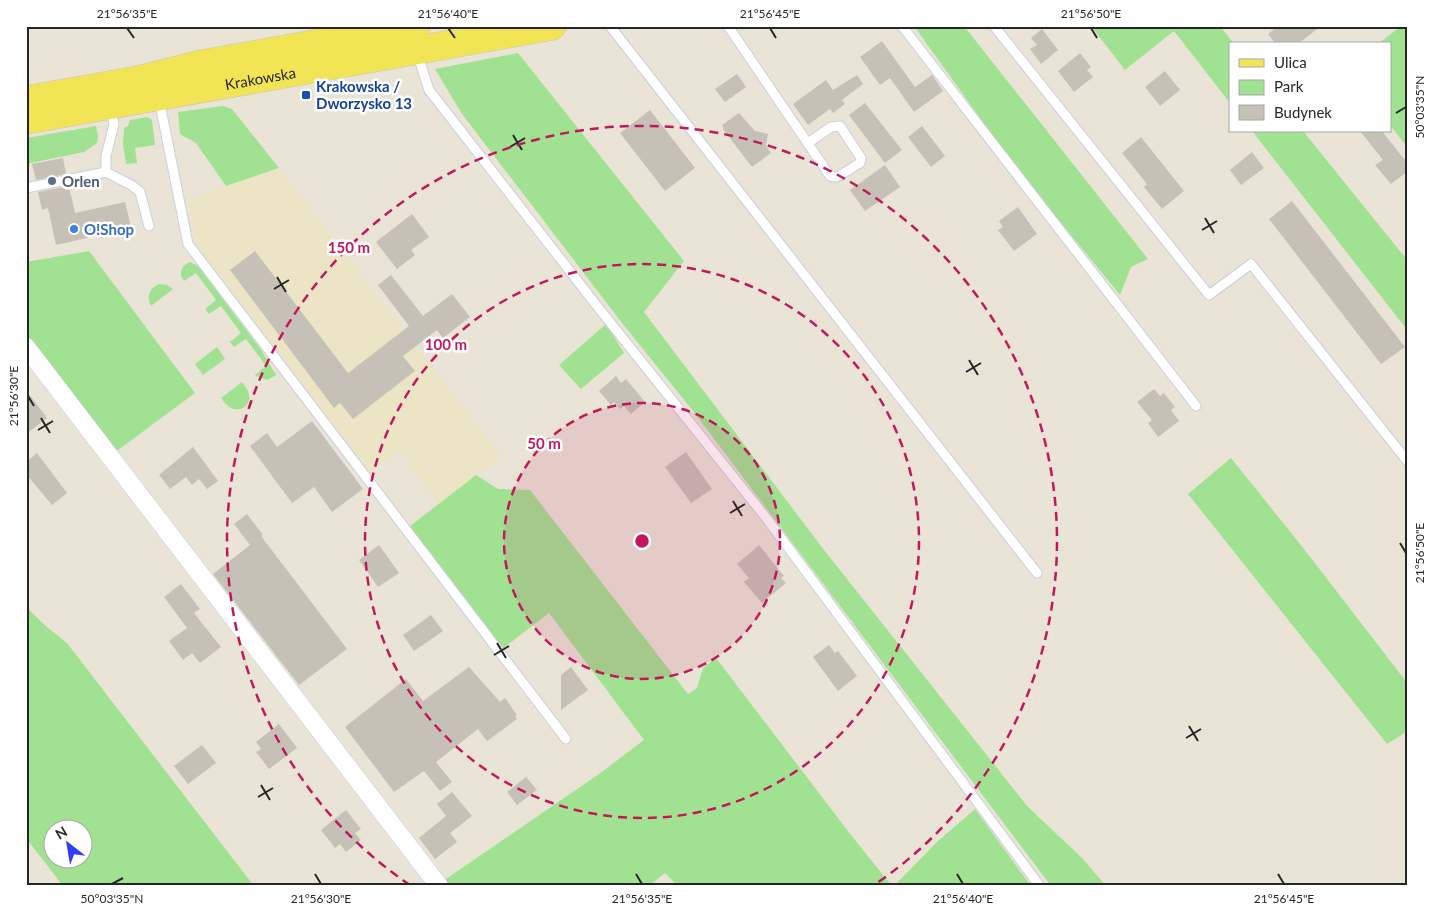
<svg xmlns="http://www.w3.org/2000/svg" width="1434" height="912" viewBox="0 0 1434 912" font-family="Lato,sans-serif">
	<rect width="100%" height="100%" fill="#eae4d7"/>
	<path fill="#ece5c5" d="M279,168L501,456L439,504L400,451L371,473L197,246L188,199Z"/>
	<path fill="#a1e292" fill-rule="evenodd" d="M914,26H964L1148,259L1131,267L1120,295L1013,164Z
		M1091,26H1220L1234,44H1230V103L1174,31L1125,70Z
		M1401,26H1408V148L1390,125V44H1378Z
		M518,53L684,261L644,312L824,550L1028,807L1082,858L1106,886H1051L693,411L622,323L462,114L435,69Z
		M223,106L232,109L279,168L226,186L196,143L180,134L178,112Z
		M147,117L152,120L155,145L135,148L137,163L126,164L123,144L124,128L128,126L130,120Z
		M96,126L98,136L97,143L84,152L26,164V138Z
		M1252,131H1303L1408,261V331Z
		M89,251L195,393L114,453L26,337V262Z
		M190,262L198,266L262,351L276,375L267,380L256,376L255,375L266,366L246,339L234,347L230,342L241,333L221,306L209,314L205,309L216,300L196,273L184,281C178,273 181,266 190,262Z
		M159,284L167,285L173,289L151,306C146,296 150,288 159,284Z
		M606,324L624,353L581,389L559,365Z
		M217,347L225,359L203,375L195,364Z
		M242,382C249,391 254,400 243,408C232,412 227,406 221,398Z
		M1231,458L1304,549L1408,684V731L1387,744L1188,494Z
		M476,475L498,489L530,490L688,694L697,688L703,668L716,658L851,835L892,886H678L665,873L649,886H447L443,881L599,774L644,740L549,613L502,649L409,527Z
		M26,607L48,628L67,643L254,886H63L26,838ZM52,830H82V860H52Z
		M975,809L1031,886H894L938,841Z"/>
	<path fill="#c5c1b7" d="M1278,26H1321L1298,44H1276L1268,34Z
		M1042,29L1058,50L1041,64L1030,49L1037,45L1031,38Z
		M882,41L915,87L932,75L943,91L914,112L890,78L880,85L860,57Z
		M1080,53L1091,67L1087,70L1093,77L1074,92L1058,71Z
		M1165,71L1180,90L1160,106L1145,87Z
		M737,74L746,87L725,102L715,89Z
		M857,75L863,84L842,100L845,104L833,113L830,109L808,125L793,104L826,80L833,90Z
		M865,103L902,150L885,163L849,115Z
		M650,110L695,168L665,191L620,133Z
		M739,113L755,131L768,134L766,146L771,153L752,167L723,129L724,128L722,125Z
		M922,126L945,156L931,167L908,137Z
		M1360,131H1382L1408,164V171L1391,184L1375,165L1383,160Z
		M1141,137L1184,191L1162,209L1144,187L1147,184L1122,153Z
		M1252,152L1264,168L1241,185L1230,170Z
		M63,158L66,174L36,180L32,164Z
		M885,165L900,187L865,211L850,190Z
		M69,186L75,213L125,202L132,231L101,238L100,235L56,245L48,208L42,210L38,192Z
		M1292,201L1405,347L1381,364L1269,219Z
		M1018,207L1037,234L1014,251L998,230L1003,227L999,221Z
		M412,214L429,237L411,250L415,255L397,269L376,242Z
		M255,251L348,373L409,326L378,285L391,275L423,316L452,294L470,317L443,338L437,330L403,356L415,371L353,419L340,403L334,408L230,270Z
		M616,376L621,383L626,379L645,402L631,414L624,406L620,409L614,402L611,405L599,391Z
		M1154,389L1160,396L1164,393L1175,407L1171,410L1179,421L1158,437L1148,423L1152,420L1137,402Z
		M26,390L47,418L26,434Z
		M312,421L363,489L332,512L314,487L292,503L250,446L267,433L277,447Z
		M193,447L218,481L207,489L199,479L192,485L186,477L170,489L159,475Z
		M686,452L712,489L691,503L665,467Z
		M37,453L67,493L52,505L26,474V462Z
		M247,514L263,535L261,536L347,649L299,685L213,574L250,545L234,524Z
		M379,545L399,573L378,587L359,560Z
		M759,545L784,576L781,578L786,583L762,603L744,582L749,578L737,564Z
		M181,584L200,609L194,613L221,647L200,663L192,653L183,660L169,641L187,628L164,597Z
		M431,615L443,631L414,651L403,635Z
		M829,645L835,653L838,651L857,676L838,691L813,657Z
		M469,667L500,702L505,698L517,715L515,716L517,719L487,741L478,729L436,762L452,782L440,791L424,771L394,792L345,727L406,679L423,701Z
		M571,667L588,690L561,710V675Z
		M279,724L297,748L269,769L256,752L261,749L256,742Z
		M202,745L216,763L188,784L174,766Z
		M526,777L537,790L517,805L507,792Z
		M452,792L472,816L450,833L457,842L435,859L419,838L446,816L437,804Z
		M346,810L361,829L355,833L361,840L346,852L340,844L335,848L321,830Z"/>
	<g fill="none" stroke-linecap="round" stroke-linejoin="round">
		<defs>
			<path id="service" d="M610,26L1037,573
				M728,26L830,176L835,177L839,176L860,163L861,158L840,126L831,127L808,143
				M902,26L1196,406
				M994,26L1209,295L1251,264L1408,462
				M417,53L429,90L597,306L767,519L1039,885
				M159,99L188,244L566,739
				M106,172L133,186L140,192L149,226
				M26,188L106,172V156L114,124L110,107"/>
			<path id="minor" d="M26,347L439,886"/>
			<g id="primary">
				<path d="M26,100L138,80L202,64L416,26"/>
				<path id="s1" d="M26,120L552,26"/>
			</g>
		</defs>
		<use href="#service" stroke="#cdcde0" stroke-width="11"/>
		<use href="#minor" stroke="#cdcde0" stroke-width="19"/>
		<use href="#primary" stroke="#c7c7c7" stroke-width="29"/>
		<use href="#service" stroke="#fff" stroke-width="9"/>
		<use href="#minor" stroke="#fff" stroke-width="18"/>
		<use href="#primary" stroke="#f1e455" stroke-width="28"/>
	</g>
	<path fill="none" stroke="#262626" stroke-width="2" d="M127,28L134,38M448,28L455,38M770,28L776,38M1091,28L1097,38M1396,113L1406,107M513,135L522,150M510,147L525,138M1205,218L1214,233M1202,230L1217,221M277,277L286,292M274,289L289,280M969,360L978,375M966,372L981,363M28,396L34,406M41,418L50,433M38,430L53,421M733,501L742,516M730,513L745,504M1400,543L1406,553M497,643L506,658M494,655L509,646M1189,726L1198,741M1186,738L1201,729M261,785L270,800M258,797L273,788M315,874L321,884M636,874L642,884M957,874L963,884M1278,874L1284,884M112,884L123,878"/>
	<circle cx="642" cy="541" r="138" fill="#c2185b" fill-opacity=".12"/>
	<g fill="none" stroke="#c2185b" stroke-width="2.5" stroke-dasharray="9 6">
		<circle cx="642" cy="541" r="138"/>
		<circle cx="642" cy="541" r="277"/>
		<path d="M410 885A415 415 0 1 1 874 885"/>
	</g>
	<rect fill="#1a4fb4" stroke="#fff" stroke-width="2" x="301" y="90" width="10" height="10" rx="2.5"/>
	<circle fill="#5c6f8a" stroke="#fff" stroke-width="2" cx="52" cy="181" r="5"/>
	<circle fill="#3f7fe0" stroke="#fff" stroke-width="2" cx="74" cy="229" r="5"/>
	<g text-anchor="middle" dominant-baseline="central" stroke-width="5" stroke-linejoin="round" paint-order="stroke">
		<g font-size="15" fill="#262626" stroke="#fff">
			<text stroke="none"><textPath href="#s1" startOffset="238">Krakowska</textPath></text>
		</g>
		<g font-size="15" font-weight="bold" fill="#164399" stroke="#fff" text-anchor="start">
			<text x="316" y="86">Krakowska /<tspan x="316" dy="17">Dworzysko 13</tspan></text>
		</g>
		<g font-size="15" font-weight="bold" fill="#4e5e75" stroke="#fff" text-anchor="start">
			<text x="62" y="181">Orlen</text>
		</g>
		<g font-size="15" font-weight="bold" fill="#366cbe" stroke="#fff" text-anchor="start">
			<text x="84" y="229">O!Shop</text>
		</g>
	</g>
	<circle cx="642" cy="541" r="8" fill="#c2185b" stroke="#fff" stroke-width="2.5"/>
	<g font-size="15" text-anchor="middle" font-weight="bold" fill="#c2185b" stroke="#fff" stroke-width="5" stroke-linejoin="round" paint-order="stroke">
		<text x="349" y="253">150 m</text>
		<text x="446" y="350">100 m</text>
		<text x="544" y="449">50 m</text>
	</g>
	<rect width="1434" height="912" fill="none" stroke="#ffffff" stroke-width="55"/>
	<rect x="1229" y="42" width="162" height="90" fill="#ffffff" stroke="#a8a8a8"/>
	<rect x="1239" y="59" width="25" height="8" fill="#f1e455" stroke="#a8a8a8"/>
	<text x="1274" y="68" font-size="15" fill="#262626">Ulica</text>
	<rect x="1239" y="80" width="25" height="15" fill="#a1e292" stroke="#a8a8a8"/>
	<text x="1274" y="92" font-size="15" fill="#262626">Park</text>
	<rect x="1239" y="105" width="25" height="15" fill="#c5c1b7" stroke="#a8a8a8"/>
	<text x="1274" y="118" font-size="15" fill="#262626">Budynek</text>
	<g transform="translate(68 844) rotate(329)"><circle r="24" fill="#ffffff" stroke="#a8a8a8"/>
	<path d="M0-4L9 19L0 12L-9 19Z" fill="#333bfb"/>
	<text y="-8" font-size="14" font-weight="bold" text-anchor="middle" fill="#262626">N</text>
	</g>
	<rect x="28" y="28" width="1378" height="856" fill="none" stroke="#262626" stroke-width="2"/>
	<g font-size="12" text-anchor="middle" fill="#262626">
		<text x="127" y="18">21°56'35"E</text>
		<text x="448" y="18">21°56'40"E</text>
		<text x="770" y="18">21°56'45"E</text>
		<text x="1091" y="18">21°56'50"E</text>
		<text transform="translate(1420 107) rotate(-90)" y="4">50°03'35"N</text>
		<text transform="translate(14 396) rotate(-90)" y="4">21°56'30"E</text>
		<text transform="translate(1420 553) rotate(-90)" y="4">21°56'50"E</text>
		<text x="112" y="903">50°03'35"N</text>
		<text x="321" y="903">21°56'30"E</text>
		<text x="642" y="903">21°56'35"E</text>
		<text x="963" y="903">21°56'40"E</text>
		<text x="1284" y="903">21°56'45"E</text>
	</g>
</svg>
